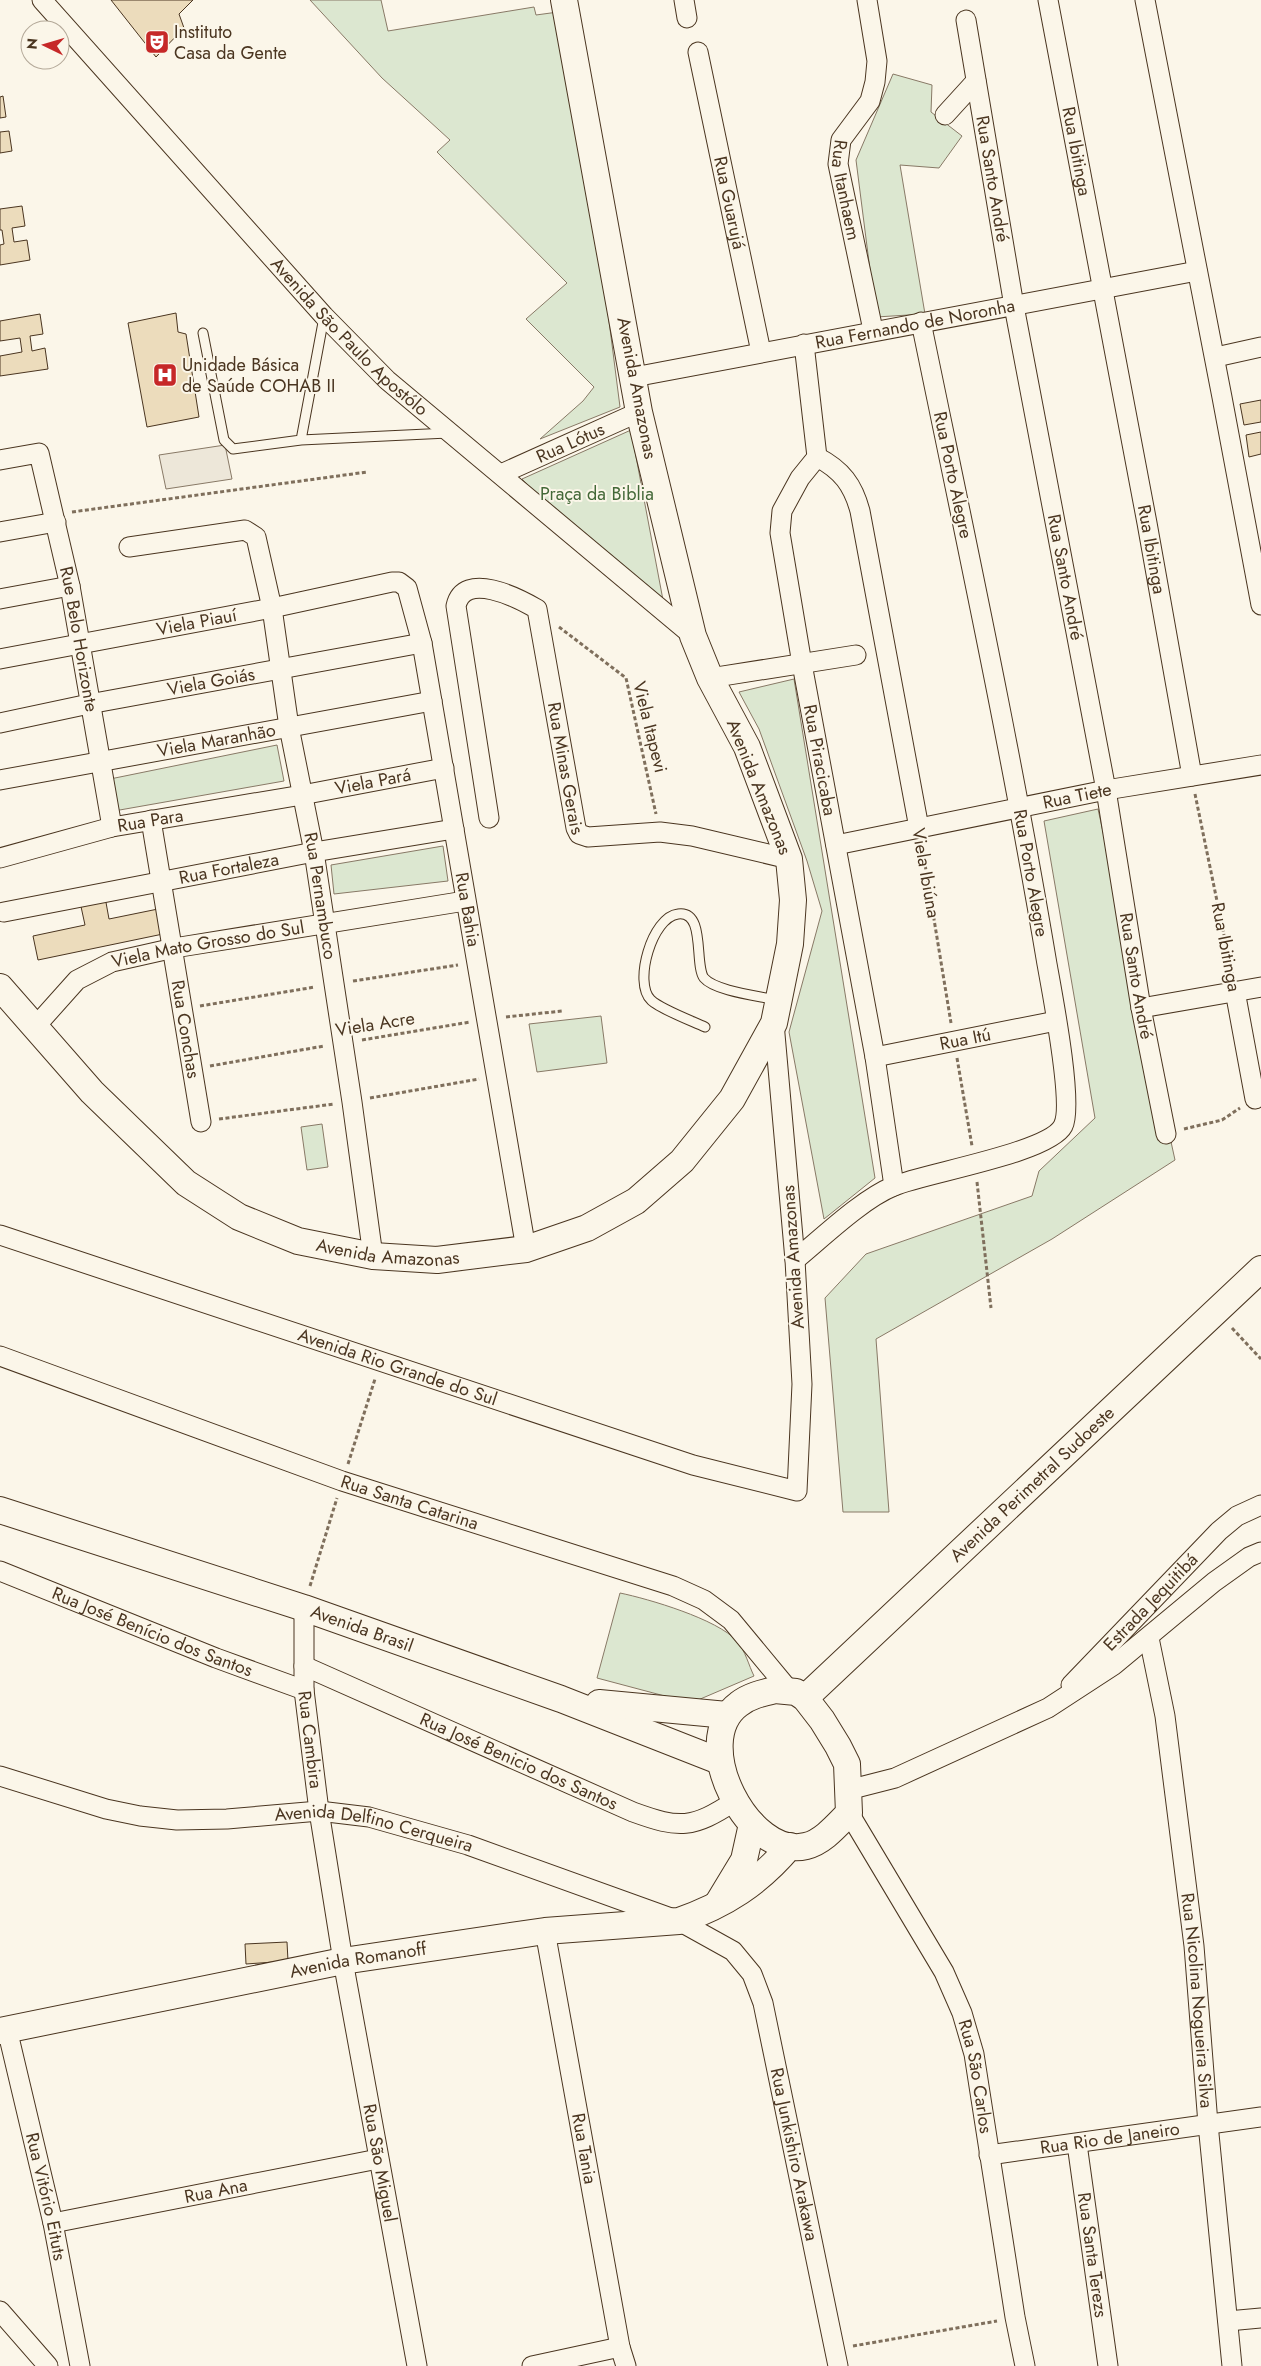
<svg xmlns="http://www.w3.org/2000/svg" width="1261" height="2366" viewBox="0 0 1261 2366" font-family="Jost,sans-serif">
	<rect width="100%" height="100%" fill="#fbf6e9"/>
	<path fill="#dce7d0" stroke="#887966" d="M310,0H381L388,31L534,7L536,15L558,12L603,274L620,407L540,439L583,401L594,387L526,319L567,283L437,152L450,140L382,78Z
		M893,74L932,85L931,112L962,136L939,168L900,165L925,314L876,317L856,160Z
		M631,430L663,600L589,551L522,479Z
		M794,679L875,1178L824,1219L789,1032L822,911L807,861L759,729L739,692Z
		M277,745L284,781L114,811L110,779Z
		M1098,809L1175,1160L1052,1239L876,1339L889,1512H843L825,1298L866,1254L1032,1196L1039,1171L1095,1118L1044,821Z
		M443,846L448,881L334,894L331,865Z
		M601,1016L607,1063L537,1072L529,1024Z
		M322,1124L328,1167L307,1170L301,1127Z
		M620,1593C649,1599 717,1619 737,1641C745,1650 749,1666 754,1676L691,1703L597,1678Z"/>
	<path fill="#ede7d9" stroke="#887966" d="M225,445L232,479L166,489L159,455Z"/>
	<path fill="#ecdcbc" stroke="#4a3520" d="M111,0H193L179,14L184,28L156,57Z
		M3,96L6,117L0,118V97Z
		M9,131L12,151L0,153V132Z
		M22,206L25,226L12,228L14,242L27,240L30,260L0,265V245L4,244L2,230H0V209Z
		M176,313L178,332L186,334L199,417L147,427L128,323Z
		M40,314L43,334L30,336L32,351L45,348L48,369L0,376V356L22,352L20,338L0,341V321Z
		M1261,400V422L1244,425L1240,404Z
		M1261,432V454L1249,457L1246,435Z
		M105,897L109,919L158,909L163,934L38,960L33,936L85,925L80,902Z
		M287,1942L288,1961L246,1964L245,1944Z"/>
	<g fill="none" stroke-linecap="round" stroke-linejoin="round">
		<defs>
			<path id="lane" d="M203,333L224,440L233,449L301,440L448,433
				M301,440L324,317
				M705,1027C692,1021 660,1009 651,1000C633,983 652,917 678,914C706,910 694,965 704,978C715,991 759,996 776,1000"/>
			<g id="street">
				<path id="s1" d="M42,0L324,316L387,380L693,636"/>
				<path d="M684,0L687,18"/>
				<path id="s2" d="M867,0L877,61L875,82L870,101L841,140L838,164L873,330"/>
				<path id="s3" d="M1048,0L1147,523L1192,776"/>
				<path d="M1145,0C1184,202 1224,403 1261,605"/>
				<path id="s4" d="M966,20L1014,306L1106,790L1141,1008L1166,1134"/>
				<path id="s5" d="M698,52L761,352"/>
				<path d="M945,115L976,81"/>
				<path id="s6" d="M804,344L817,457L800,478L782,511L780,533L802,664L875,1057L894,1186"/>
				<path d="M1216,357L1261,347"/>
				<path id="s7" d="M634,377L1197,271"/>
				<path d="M817,457C842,470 853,485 860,511L919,828"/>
				<path id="s8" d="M0,460L39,453L70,586L112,827"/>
				<path id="s9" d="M501,474L639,412"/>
				<path d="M0,532L56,522"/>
				<path id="s10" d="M129,547L245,530L256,537L272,608L289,727L314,852L352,1102L373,1256"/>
				<path d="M0,599L70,586"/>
				<path id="s11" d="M0,659L272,608L392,582H399L407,588L422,643L526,1249"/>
				<path d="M710,678L856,655"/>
				<path id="s12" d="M0,723L89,704L422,643"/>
				<path id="s13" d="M0,780L432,701"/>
				<path id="s14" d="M489,818L456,606C464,570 518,598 537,609L576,828L579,834L588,837L660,832L692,836L789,859"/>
				<path id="s15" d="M151,820L201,1122"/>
				<path id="s16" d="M836,845L1106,790L1261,765"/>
				<path id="s17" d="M0,858L112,827L302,795L444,768"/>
				<path id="s18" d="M4,912L314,852L454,829"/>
				<path d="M1235,991L1255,1099"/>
				<path d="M1141,1008L1261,987"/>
				<path id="s19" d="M35,1027L77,980L112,962L174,948L465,901"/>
				<path id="s20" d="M875,1057L1056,1021"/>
				<path id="s21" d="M0,1235L693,1465L797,1491L802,1384L795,1260L774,1023"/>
				<path d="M795,1260C823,1237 862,1199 894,1186C925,1173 1049,1153 1063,1126C1074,1106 1052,992 1047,964C1011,749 965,536 921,322"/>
				<path id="s22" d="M0,1356L342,1481L673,1586L704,1600L731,1620L789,1690"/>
				<path id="s23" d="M0,1571L216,1658L304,1690"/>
				<path id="s24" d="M304,1608V1690L319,1811L343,1961L417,2366"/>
				<path id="s25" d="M1149,1638L1165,1716L1194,1946L1208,2124L1232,2366"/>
				<path id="s26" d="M304,1666L633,1812C680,1829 692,1829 735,1801"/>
				<path id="s27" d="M1071,1685L1219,1531L1237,1516L1261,1505"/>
				<path id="s28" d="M0,1776L106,1809L140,1816L177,1820L227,1819L319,1811L369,1817L468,1845L679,1921L733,1951L752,1974L763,2003L838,2366"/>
				<path d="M848,1790L895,1778L1048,1708L1114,1665L1214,1582L1249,1557L1261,1552"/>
				<path id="s29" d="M849,1813L944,1972L962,2013L974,2054L1015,2317L1025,2366"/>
				<path id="s30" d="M545,1931L620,2347L626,2366"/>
				<path id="s31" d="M7,2029L53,2223L80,2366"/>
				<path id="s32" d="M1077,2144L1108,2366"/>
				<path id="s33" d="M989,2155L1261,2117"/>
				<path id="s34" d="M53,2223L378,2159"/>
				<path d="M0,2311L48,2366"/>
				<path d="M1228,2321L1261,2318"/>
				<path d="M532,2366L620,2347"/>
			</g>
			<g id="secondary">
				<path id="s35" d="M0,987L92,1092L186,1183L239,1217L298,1241L373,1256L437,1260L526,1249L587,1228L636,1201L682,1161L732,1099L774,1023L790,944L793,900L789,859L747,747L710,678L693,636L639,412L564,0"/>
				<path id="s36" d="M0,1510L304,1608L561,1699L719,1761"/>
				<path d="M775,1690L796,1692L805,1698L822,1720L838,1746L847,1764L849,1813C837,1825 823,1842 806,1846C750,1860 687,1742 739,1704C749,1696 762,1693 775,1690Z"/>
				<path id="s37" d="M805,1698L1261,1269"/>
				<path d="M599,1703L727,1715"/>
				<path d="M718,1903L744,1860L752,1824"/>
				<path id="s38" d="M0,2031L343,1961L545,1931L679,1921C725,1905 759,1883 790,1846"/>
			</g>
		</defs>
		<use href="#lane" stroke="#4a3520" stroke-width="11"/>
		<use href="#street" stroke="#4a3520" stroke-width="21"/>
		<use href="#secondary" stroke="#4a3520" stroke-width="28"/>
		<path stroke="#7f6f5c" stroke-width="3" stroke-dasharray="4 2.5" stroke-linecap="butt" d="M72,512L367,472
			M559,627L626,678L656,814
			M1195,794L1232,974
			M922,846L951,1023
			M353,981L458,965
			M200,1006L315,987
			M506,1017L562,1011
			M362,1040L470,1022
			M957,1058L972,1146
			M210,1066L324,1046
			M370,1098L479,1079
			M219,1119L334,1104
			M1184,1129L1222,1120L1240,1108
			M977,1182L991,1308
			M1232,1328L1261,1359
			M348,1464L375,1379
			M310,1586L337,1498
			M853,2346L997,2321"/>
		<use href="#lane" stroke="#fbf6e9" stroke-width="9"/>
		<use href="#street" stroke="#fbf6e9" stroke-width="19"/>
		<use href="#secondary" stroke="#fbf6e9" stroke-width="26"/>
	</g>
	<defs>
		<symbol id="theatre-square" viewBox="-11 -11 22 22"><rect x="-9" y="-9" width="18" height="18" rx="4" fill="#c62828" stroke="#fbf6e9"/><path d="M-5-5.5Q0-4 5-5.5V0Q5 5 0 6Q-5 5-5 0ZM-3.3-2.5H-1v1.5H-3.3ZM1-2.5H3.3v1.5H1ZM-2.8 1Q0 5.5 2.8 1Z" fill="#fff"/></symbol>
		<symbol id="hospital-square" viewBox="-11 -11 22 22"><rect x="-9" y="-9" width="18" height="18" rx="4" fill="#c62828" stroke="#fbf6e9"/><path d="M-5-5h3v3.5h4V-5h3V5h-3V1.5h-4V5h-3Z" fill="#fff"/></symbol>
	</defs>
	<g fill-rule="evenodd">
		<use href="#theatre-square" x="143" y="28" width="28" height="28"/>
		<use href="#hospital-square" x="151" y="361" width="28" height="28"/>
	</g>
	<g text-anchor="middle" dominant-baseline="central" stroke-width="4" stroke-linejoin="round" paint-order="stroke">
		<g font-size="18" fill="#4a3520" stroke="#fbf6e9" text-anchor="start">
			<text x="174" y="32">Instituto<tspan x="174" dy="21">Casa da Gente</tspan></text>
			<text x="182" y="365">Unidade Básica<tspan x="182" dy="21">de Saúde COHAB II</tspan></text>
		</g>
		<g font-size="18" fill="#4a3520" stroke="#fbf6e9">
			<text stroke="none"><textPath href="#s3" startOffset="154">Rua Ibitinga</textPath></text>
			<text stroke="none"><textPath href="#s4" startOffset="161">Rua Santo André</textPath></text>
			<text stroke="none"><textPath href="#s2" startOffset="202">Rua Itanhaem</textPath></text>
			<text stroke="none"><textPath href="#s5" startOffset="154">Rua Guarujá</textPath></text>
			<text stroke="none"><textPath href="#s7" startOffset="286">Rua Fernando de Noronha</textPath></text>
			<text stroke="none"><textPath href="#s1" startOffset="456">Avenida São Paulo Apostólo</textPath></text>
			<text transform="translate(637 388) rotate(79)">Avenida Amazonas</text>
			<text stroke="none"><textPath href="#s9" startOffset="76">Rua Lótus</textPath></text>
			<text transform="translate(953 475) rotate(78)">Rua Porto Alegre</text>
			<text stroke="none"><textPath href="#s3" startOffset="559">Rua Ibitinga</textPath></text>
			<text stroke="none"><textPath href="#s4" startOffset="566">Rua Santo André</textPath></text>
			<text stroke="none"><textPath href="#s11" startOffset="200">Viela Piauí</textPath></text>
			<text stroke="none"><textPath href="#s8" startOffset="230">Rue Belo Horizonte</textPath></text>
			<text stroke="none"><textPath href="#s12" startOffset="215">Viela Goiás</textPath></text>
			<text transform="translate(650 727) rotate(76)">Viela Itapevi</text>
			<text stroke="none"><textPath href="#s13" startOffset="220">Viela Maranhão</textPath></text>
			<text stroke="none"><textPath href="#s6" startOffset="431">Rua Piracicaba</textPath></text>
			<text stroke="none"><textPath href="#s14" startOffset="470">Rua Minas Gerais</textPath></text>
			<text stroke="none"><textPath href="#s17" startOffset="381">Viela Pará</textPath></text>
			<text transform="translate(759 787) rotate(68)">Avenida Amazonas</text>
			<text stroke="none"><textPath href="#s16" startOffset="246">Rua Tiete</textPath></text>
			<text stroke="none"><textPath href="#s17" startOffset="155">Rua Para</textPath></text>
			<text stroke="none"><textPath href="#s18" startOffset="229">Rua Fortaleza</textPath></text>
			<text transform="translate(926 873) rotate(80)">Viela Ibiúna</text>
			<text transform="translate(1031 873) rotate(80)">Rua Porto Alegre</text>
			<text stroke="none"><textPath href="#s10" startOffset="495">Rua Pernambuco</textPath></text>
			<text stroke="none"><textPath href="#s11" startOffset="744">Rua Bahia</textPath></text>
			<text stroke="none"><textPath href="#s19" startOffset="200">Viela Mato Grosso do Sul</textPath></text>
			<text transform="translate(1226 947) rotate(79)">Rua Ibitinga</text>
			<text stroke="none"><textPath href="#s4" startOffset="971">Rua Santo André</textPath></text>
			<text transform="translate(375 1024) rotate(-9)">Viela Acre</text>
			<text stroke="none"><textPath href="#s15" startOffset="212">Rua Conchas</textPath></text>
			<text stroke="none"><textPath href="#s20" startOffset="92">Rua Itú</textPath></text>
			<text stroke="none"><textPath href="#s35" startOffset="488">Avenida Amazonas</textPath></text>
			<text transform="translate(793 1257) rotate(-94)">Avenida Amazonas</text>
			<text stroke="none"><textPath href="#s21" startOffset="419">Avenida Rio Grande do Sul</textPath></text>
			<text stroke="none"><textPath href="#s37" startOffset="312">Avenida Perimetral Sudoeste</textPath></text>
			<text stroke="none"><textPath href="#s22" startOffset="435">Rua Santa Catarina</textPath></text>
			<text stroke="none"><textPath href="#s27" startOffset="115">Estrada Jequitibá</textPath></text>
			<text stroke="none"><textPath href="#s36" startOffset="381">Avenida Brasil</textPath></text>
			<text stroke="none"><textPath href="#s23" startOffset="164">Rua José Benício dos Santos</textPath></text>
			<text stroke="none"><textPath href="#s24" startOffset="132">Rua Cambira</textPath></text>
			<text stroke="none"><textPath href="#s26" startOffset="235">Rua José Benicio dos Santos</textPath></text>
			<text stroke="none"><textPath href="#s28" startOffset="382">Avenida Delfino Cerqueira</textPath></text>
			<text stroke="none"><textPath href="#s38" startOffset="365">Avenida Romanoff</textPath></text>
			<text stroke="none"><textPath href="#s25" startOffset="366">Rua Nicolina Nogueira Silva</textPath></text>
			<text stroke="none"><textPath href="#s29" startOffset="295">Rua São Carlos</textPath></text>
			<text stroke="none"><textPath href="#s33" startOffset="122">Rua Rio de Janeiro</textPath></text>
			<text stroke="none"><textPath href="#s30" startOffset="221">Rua Tania</textPath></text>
			<text stroke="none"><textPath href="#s28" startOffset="980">Rua Junkishiro Arakawa</textPath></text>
			<text stroke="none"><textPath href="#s24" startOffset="561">Rua São Miguel</textPath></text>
			<text stroke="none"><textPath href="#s34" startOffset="166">Rua Ana</textPath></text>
			<text stroke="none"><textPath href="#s31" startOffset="172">Rua Vitório Eituts</textPath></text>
			<text stroke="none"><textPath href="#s32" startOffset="112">Rua Santa Terezs</textPath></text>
		</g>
		<g font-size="18" fill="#436837" stroke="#fbf6e9">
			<text x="597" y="494">Praça da Biblia</text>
		</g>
	</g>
	<g transform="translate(45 45) rotate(275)"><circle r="24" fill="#fbf6e9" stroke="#b4a999"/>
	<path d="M0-4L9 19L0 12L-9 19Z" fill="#c62828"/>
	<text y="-8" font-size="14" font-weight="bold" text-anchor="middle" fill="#4a3520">N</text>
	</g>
</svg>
